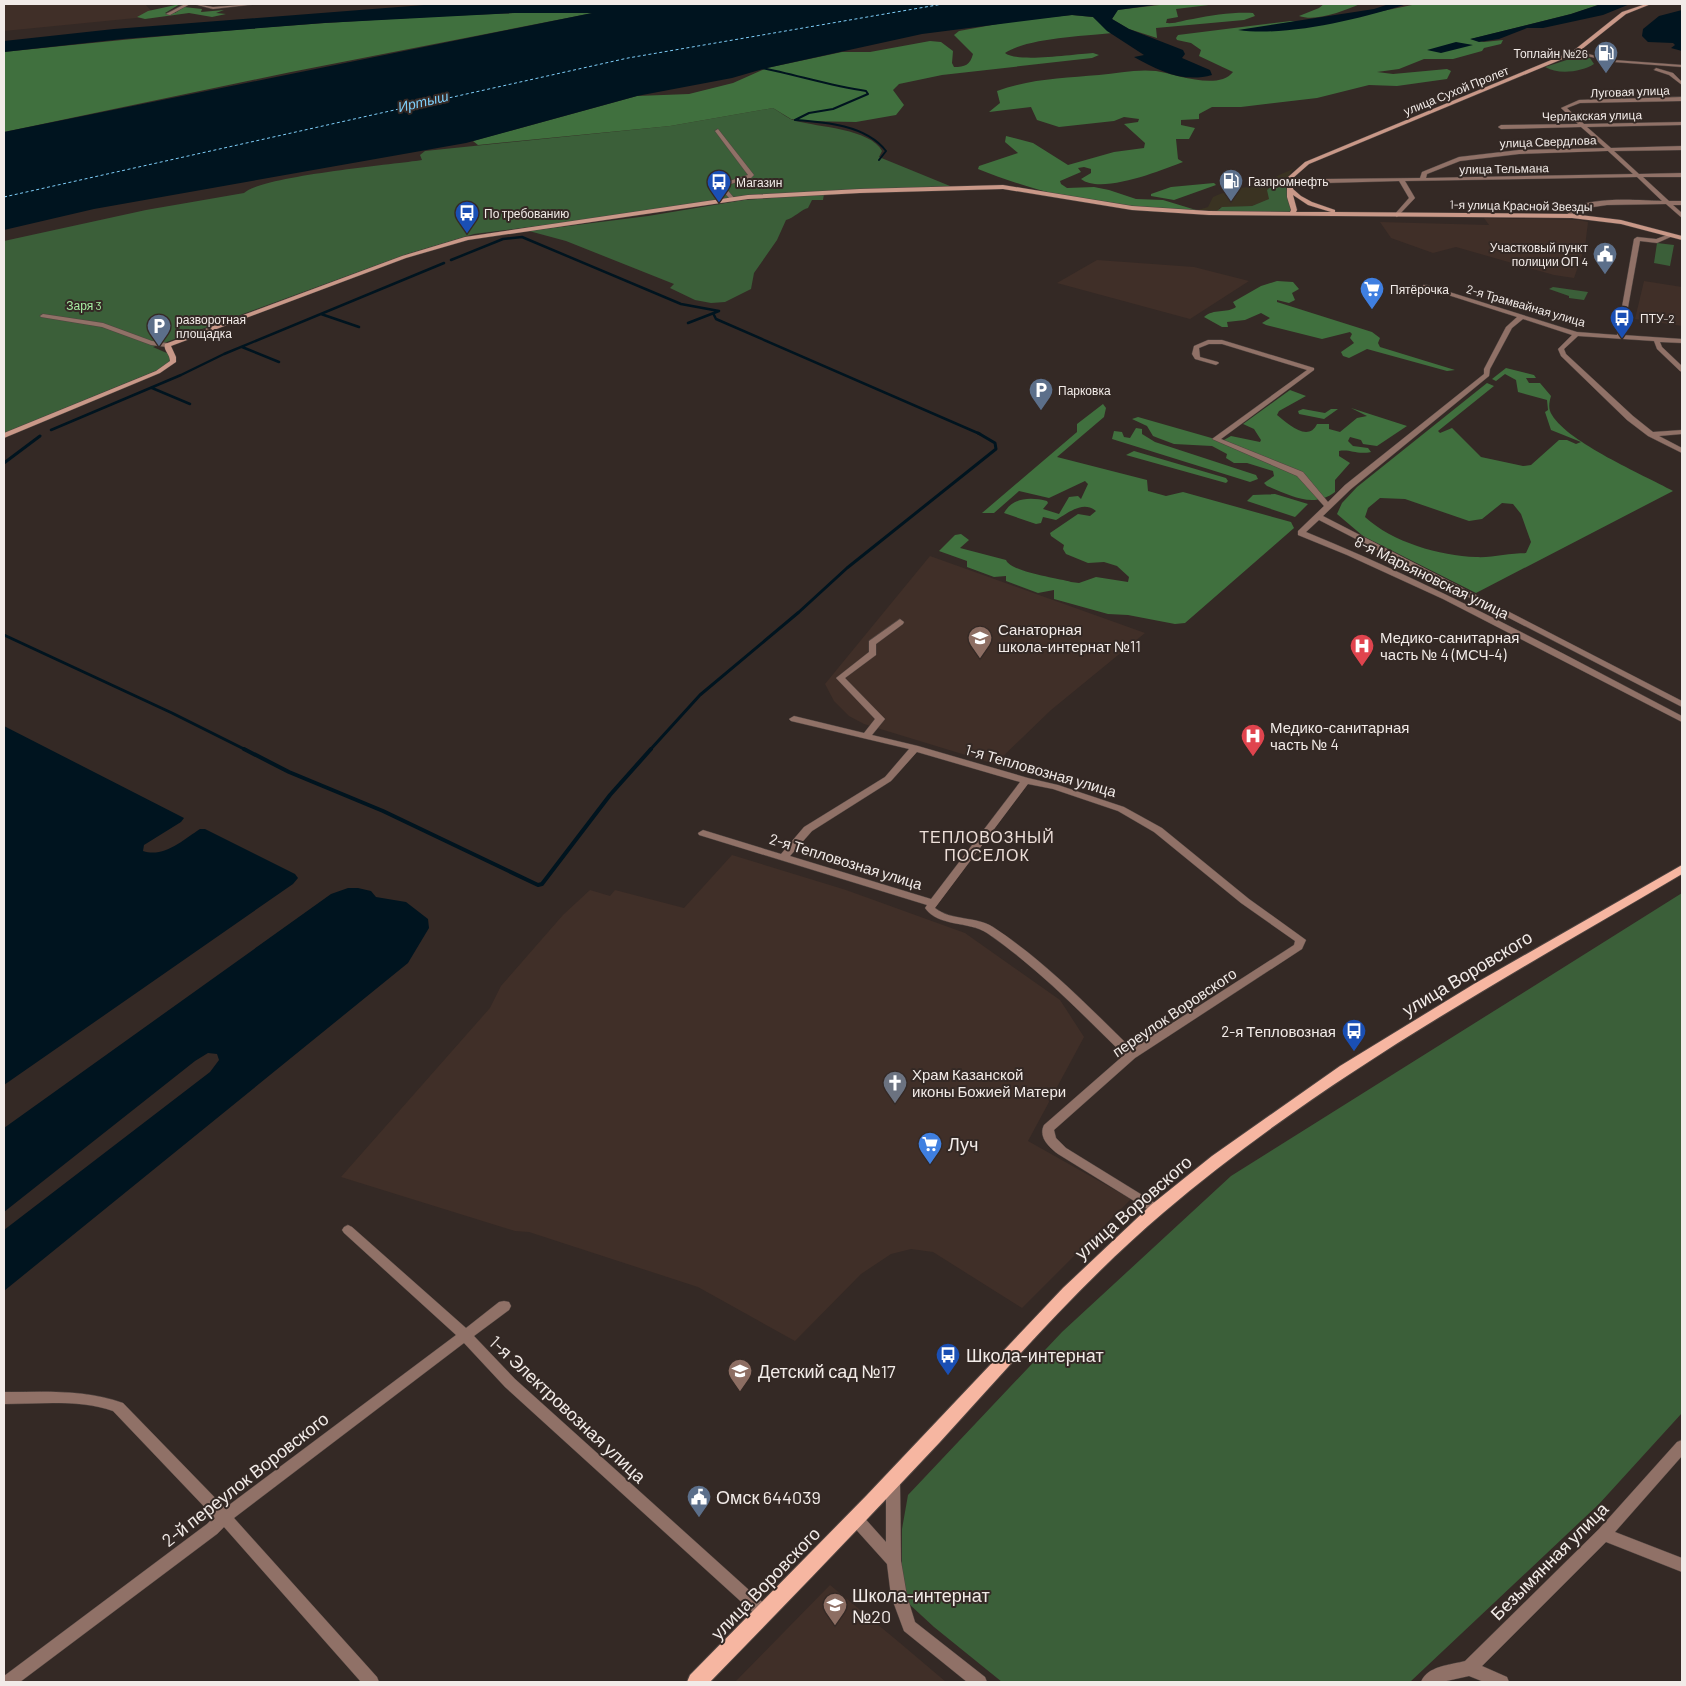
<svg xmlns="http://www.w3.org/2000/svg" width="1686" height="1686" viewBox="0 0 1686 1686" font-family="Barlow,sans-serif">
	<rect width="100%" height="100%" fill="#342925"/>
	<path fill="#3a3322" d="M1293,169L1285,182L1281,181L1270,199L1252,206L1219,208V212L1198,210L1208,207L1213,197L1220,194L1238,188L1262,186L1279,175Z"/>
	<path fill="#402f28" d="M4,4H145L156,16L4,31Z
		M1484,218L1579,220L1588,222L1585,247L1574,278L1554,275L1456,247L1433,253L1391,238L1380,222L1489,225Z
		M1097,260L1194,267L1249,281L1190,319L1057,283Z
		M1644,281L1682,287V326L1635,319Z
		M930,556L1145,633L1051,710L995,764L864,724L849,716L834,701L825,684Z
		M732,855L846,890L965,933L1060,1000L1084,1037L1028,1141L1131,1199L1022,1308L933,1252L911,1249L891,1254L861,1274L795,1341L698,1287L529,1232L515,1231L341,1177L490,1008L501,986L563,915L590,890L610,896L615,890L684,908Z
		M830,1585L900,1643L946,1682H735Z"/>
	<path fill="#3b5f39" d="M1579,56L1590,58L1594,64C1582,72 1558,75 1545,67Z
		M773,108C780,112 788,119 796,121C818,127 871,129 882,151L879,157L950,186L788,194L474,234L407,254L153,347L169,354L170,361L165,367L4,433V241L146,210L244,193C262,176 390,165 422,160L420,155L425,151L670,126Z
		M1278,181L1285,182L1291,209L1289,213L1217,211L1222,207L1252,206L1269,199L1267,190Z
		M824,194L823,200H812L808,208C802,209 794,218 786,220L777,240L754,273L751,289L725,302L711,303L695,300L670,288L674,284L566,241L529,231L648,216L744,200Z
		M1657,243L1674,245L1670,266L1654,263Z
		M1553,287L1588,292L1584,300L1569,298V296L1549,289Z
		M1682,893V1413L1599,1504L1410,1682H1002L934,1627L908,1603L902,1574V1529L908,1495L1062,1332L1231,1176Z"/>
	<path fill="#40703e" fill-rule="evenodd" d="M180,4L165,13H175L184,7L202,9L201,12L224,10L216,13L226,14L212,17L189,13L145,19L137,17L148,11Z
		M1168,4H1217L1176,9L1178,17L1167,19L1166,23C1176,24 1183,20 1193,19C1212,15 1234,12 1253,13L1255,16L1244,20L1156,28L1157,38L1129,29L1112,19L1117,10Z
		M1324,4H1360C1343,11 1317,22 1299,16L1319,8Z
		M1417,4H1601L1571,14L1471,39L1484,42L1503,40L1501,44L1484,48L1482,51L1453,59H1424L1399,69L1377,72L1393,74L1447,69L1451,71L1447,79L1397,86L1369,85L1317,98L1241,107H1212L1199,114V119L1181,120V125L1195,128L1189,139H1176L1178,159L1183,162C1162,170 1101,195 1081,179L1091,173V169L1084,167L1078,168L1081,172L1060,181L1061,184L1067,188L1094,187L1109,190L1136,199L1163,200L1196,210C1127,214 1042,195 978,169L979,166L1018,153L1005,142L1006,136L1033,143L1068,165L1114,152L1144,148L1145,143L1124,124L1138,122L1139,119L1124,117L1114,121L1059,127L1037,120L1031,107L989,112L1000,103L997,91C1029,79 1064,78 1099,75C1118,73 1137,69 1156,71C1175,74 1218,91 1233,72L1199,56L1201,50L1191,43L1177,40L1176,38L1178,35L1291,21L1297,22L1242,30L1271,31L1314,25Z
		M580,11L593,13L291,72L4,132V52C195,31 387,16 580,11Z
		M1072,15L1093,17L1112,33C1085,36 1027,38 1005,53C1017,63 1075,54 1093,53L1099,55L1092,58L942,75L899,84L893,90L904,105L896,115L856,122L806,121L791,119L773,108L670,126L478,145L473,141L637,96L689,94L733,83L767,68L842,52H870L930,41L941,42L953,51L952,63L954,67C965,67 970,65 973,54L954,35L959,31L1020,20Z
		M1214,183L1216,185L1174,200L1151,196V194L1171,187Z
		M1277,281L1293,282L1299,289L1292,293L1295,300L1289,303L1277,300V302L1372,332L1380,338L1378,343L1380,347L1455,370L1447,371L1367,349L1349,358L1343,356L1341,352L1354,343L1350,338L1352,334L1350,332L1322,339L1266,325L1262,323L1270,318L1261,313L1245,320L1227,322L1228,327H1222L1204,317C1214,308 1226,314 1236,307L1233,302L1261,286Z
		M1506,368L1534,375L1536,378H1526L1529,383H1540L1551,396C1549,403 1548,409 1552,415C1569,443 1642,474 1673,491L1476,593L1363,536L1337,514L1342,503L1357,487L1487,383L1494,386L1438,431L1440,433L1452,428L1481,457L1523,466L1531,465L1559,440H1567L1576,444L1581,442L1551,430L1545,412L1548,410L1547,400L1518,392L1516,380L1505,374L1496,381L1492,379ZM1380,498L1405,499L1469,521L1482,519L1502,503L1513,504L1521,514L1531,542L1526,553C1509,553 1492,558 1476,557C1440,556 1392,542 1365,517L1368,508Z
		M1290,390L1306,396L1279,411L1277,415C1287,423 1308,443 1317,424H1329V429L1340,432L1357,418L1367,416L1351,408L1407,426L1377,446L1363,444L1361,440L1350,437L1348,441L1353,446L1368,448L1371,452C1356,455 1351,449 1339,451V456L1350,463L1335,480V492C1313,509 1290,495 1267,486L1264,483L1274,476L1273,471L1247,463H1234L1226,458L1227,454L1212,446L1174,444L1158,438L1153,436L1147,426L1132,419L1138,417L1222,441L1231,436L1260,442L1261,440L1254,429L1243,424Z
		M1103,404L1106,408L1104,417L1057,457L1147,480L1148,491L1166,496L1183,492L1291,522L1294,528L1185,623L1175,624L1128,615L1108,614L1054,599V590L1038,593L1006,581V576L994,577L967,567V561L939,551L955,535L961,534L969,540L960,548L1006,560C1011,572 1057,578 1071,582L1079,583L1096,577L1128,582L1129,577L1117,566L1104,562L1088,563L1066,554L1063,549L1064,545L1051,536L1050,533L1078,514L1090,516L1096,511C1083,500 1068,513 1056,520L1043,517L1041,523L1036,524L1004,513C1013,497 1031,497 1047,501L1048,503L1043,509L1059,514L1069,497L1078,496L1081,499L1088,484L1085,481L1049,498L1019,491L994,513H982L1077,432V424Z
		M1303,409L1325,413L1331,409H1338L1324,419L1299,414L1298,411Z
		M1136,428L1142,429V434L1155,442L1256,475L1258,479L1250,482L1112,439L1114,431L1122,432L1124,437L1130,438Z
		M1134,451L1226,478L1228,481L1226,483L1126,455Z
		M1275,494L1308,504L1295,517L1247,501L1253,495Z"/>
	<path fill="#00141f" d="M437,4H1161L1118,10L1112,19L1129,29L1183,50L1185,54L1182,58L1210,70L1212,75C1183,83 1159,71 1134,57L1144,55L1107,31L1093,17L1072,15L922,34L767,68L732,78L637,96L466,143L94,209L4,230V132L592,13H513L324,23L123,39L4,52V41L114,29Z
		M1389,4H1407C1361,19 1286,37 1238,30L1374,9Z
		M1601,4H1630L1603,15L1543,28H1527L1499,39L1479,42L1470,39L1571,14Z
		M1682,10V51L1671,48L1675,45L1673,43L1648,42L1642,36L1643,29L1659,16Z
		M1456,42L1473,45L1441,53L1427,50Z
		M4,726L184,818L181,822L144,845L143,851C164,858 183,840 200,829H205L295,874L298,878L293,884L4,1085Z
		M348,888H358L371,891L376,897L406,902L428,919L429,928L408,963L4,1291V1230L210,1072L219,1060L217,1054L208,1053L195,1061L4,1212V1128L331,894Z"/>
	<g fill="none" stroke-linecap="round" stroke-linejoin="round">
		<path stroke="#00141f" stroke-width="2" d="M762,68C797,75 831,86 866,91L868,94L833,109L809,113L795,120C825,122 866,125 886,151L879,160"/>
		<path stroke="#00141f" stroke-width="2.5" d="M451,260L503,239L522,237L681,304L719,311L688,323
			M321,314L359,327
			M714,315L716,319L980,434
			M242,347L279,362
			M152,388L190,404
			M51,430L181,375L224,354L444,263"/>
		<path stroke="#00141f" stroke-width="3" d="M4,463L40,436
			M4,635L172,713L246,750
			M650,750L700,695L799,612L847,568L996,449L995,443L978,433"/>
		<path stroke="#00141f" stroke-width="4" d="M244,749L289,772L383,811L538,885L542,884L610,795L651,749"/>
		<path stroke="#7ecef9" stroke-width="1" stroke-dasharray="3 2.5" stroke-linecap="butt" d="M4,197L628,58L943,4"/>
		<defs>
			<path id="street" d="M185,4H190L170,15L166,14Z
				M194,4L213,7L257,4L213,9Z
				M1575,51L1614,60L1682,65V67L1614,62L1573,53Z
				M1656,68L1673,73L1682,82V85L1669,75L1654,70Z
				M1682,97V101L1580,103L1567,108L1584,124L1682,122V125L1587,127L1611,148L1682,146V150L1614,151L1639,174L1682,173V177H1643L1669,201H1682V205H1673L1682,213V218L1666,204L1607,205L1580,209L1572,212L1575,216L1572,218L1566,211C1588,196 1636,200 1662,201L1637,177L1405,181L1415,198L1397,217L1394,215L1409,198L1399,181L1326,183L1323,181L1326,179L1420,178L1422,172L1459,157L1519,150L1605,148L1581,127L1501,129L1498,127L1501,125L1578,124L1561,108L1579,100ZM1608,151L1633,174L1426,178L1427,174L1460,161L1519,154Z
				M718,129L754,175L751,178L724,186L735,199L732,201L717,185L748,175L715,131Z
				M1670,234L1675,235L1657,243L1640,241L1623,335L1682,339V343L1660,342L1662,347L1682,366V372L1680,371L1657,349L1654,341L1578,336L1564,349L1566,354L1633,416L1653,432L1682,430V434L1659,436L1682,448V453L1648,436L1627,420L1561,356L1558,349L1572,335L1523,319L1512,328L1490,369L1489,376L1351,489L1323,516L1682,701V707L1319,520L1306,532C1436,585 1558,651 1682,716V722L1443,599L1347,555L1298,535V531L1324,506L1297,476L1212,439L1307,370L1222,344H1209L1199,348L1200,357L1218,362L1219,363L1216,365L1195,359L1192,354L1194,346L1208,340H1222L1314,368V370L1221,439L1303,472L1328,502L1345,485L1484,374V369L1506,327L1517,317L1423,287V285H1427L1577,332L1617,335L1634,239L1637,237L1656,239Z
				M43,314L103,323L152,341L167,343L170,345L167,347L151,345L102,327L41,317L40,316Z
				M900,619L904,622L903,624L876,644V655L845,678L885,719L872,735L918,746L1028,778L1058,785L1124,807L1162,828L1249,899L1306,940L1302,949L1135,1058L1054,1130L1056,1138L1066,1148L1160,1206L1162,1209L1160,1212L1156,1214L1152,1212L1058,1154C1049,1147 1038,1137 1044,1125L1124,1055C1080,1012 1038,968 987,933C969,921 938,927 925,908L927,905L699,835L698,833L703,830L781,854L804,827L885,777L909,749L791,721L789,719L794,716L864,733L875,719L836,678L869,652V641ZM917,752L1020,782L931,899L790,856L812,831L891,781ZM1028,784L1053,789L1118,811L1154,832L1241,903L1295,941L1294,945L1132,1049C1088,1006 1045,961 993,927C976,916 951,921 935,908Z
				M348,1225L352,1227L466,1328L499,1302L504,1301L509,1302L511,1306L509,1310L474,1336L515,1379L769,1608L772,1613L769,1618L764,1620L759,1618L505,1387L464,1343L234,1518L377,1677L379,1682H361L224,1527L217,1534L20,1682H4V1676L207,1524L214,1517L113,1411C79,1399 39,1404 4,1404V1392C44,1392 85,1389 123,1403L225,1508L456,1335L344,1233L342,1230L344,1227Z
				M1682,1440V1456L1615,1532L1682,1558V1572L1606,1542L1482,1666L1507,1677L1509,1682H1484L1469,1676L1442,1682H1421C1427,1666 1450,1665 1465,1661L1599,1529L1677,1442Z
				M893,1474L898,1476L900,1480L901,1561L907,1596L915,1622L985,1677L987,1682H967L904,1631L891,1596L887,1564L851,1524L849,1519L851,1514L856,1512L861,1514L886,1542V1480L888,1476Z"/>
			<path id="secondary" d="M1646,4H1651L1626,14L1577,53L1309,164L1293,178V189L1301,196L1312,202L1335,210V212L1572,214L1621,220L1682,236V240L1621,224L1572,218L1209,215L1132,210L1003,189L860,193L748,199L468,240L406,258L171,346L176,357V362L160,373L4,438V433L156,371L170,361C170,354 163,350 165,344L402,256L465,237L748,195L860,189L1003,185L1132,206L1209,211L1290,212L1291,210L1287,197V178L1305,162L1573,51L1622,12ZM1293,195L1308,205L1331,212H1296L1297,210Z"/>
			<path id="primary" d="M1682,865V874C1504,979 1321,1078 1163,1213C1082,1282 1012,1363 940,1442C864,1523 787,1603 710,1682H687L690,1675L866,1496L1063,1288L1151,1205L1212,1156L1340,1066L1474,984Z"/>
		</defs>
		<use href="#street" stroke="#4f4440" stroke-width="1"/>
		<use href="#secondary" stroke="#4f4440" stroke-width="1"/>
		<use href="#primary" stroke="#4f4440" stroke-width="2"/>
		<use href="#street" fill="#907167" fill-rule="evenodd"/>
		<use href="#secondary" fill="#c99888" fill-rule="evenodd"/>
		<use href="#primary" fill="#f6b6a1" fill-rule="evenodd"/>
	</g>
	<defs>
		<symbol id="fuel-pin" viewBox="-11 -11 22 30"><path d="M0 17L-7.5 6A9.5 9.5 0 1 1 7.5 6Z" fill="#5c6f8a" stroke="#342925"/><path d="M-5.5-6h7V0h2V4h1.3V-2.5L3-4.5l.8-.8L6-3V5H2.5V1h-1V6h-7ZM-4.2-4.7v3.2H.2V-4.7Z" fill="#fff"/></symbol>
		<symbol id="bus-pin" viewBox="-11 -11 22 30"><path d="M0 17L-7.5 6A9.5 9.5 0 1 1 7.5 6Z" fill="#1a4fb4" stroke="#342925"/><path d="M-5-6H5V4H4V6H2V4H-2V6H-4V4H-5ZM-3.5-4V0h7V-4ZM-3.5 1.2v1.5H-2V1.2ZM2 1.2v1.5H3.5V1.2Z" fill="#fff"/></symbol>
		<symbol id="civic-pin" viewBox="-11 -11 22 30"><path d="M0 17L-7.5 6A9.5 9.5 0 1 1 7.5 6Z" fill="#5c6f8a" stroke="#342925"/><path d="M-.6-6.5H3V-4.5H.6V-3L4-1V1h2V6H-6V1h2V-1L-.6-3ZM-1.2 2.5V6h2.4V2.5Z" fill="#fff"/></symbol>
		<symbol id="supermarket-pin" viewBox="-11 -11 22 30"><path d="M0 17L-7.5 6A9.5 9.5 0 1 1 7.5 6Z" fill="#3f7fe0" stroke="#342925"/><path d="M-6-5.5h2.5l.6 2H6L4.5 2H-2.5L-4.4-4H-6ZM-1.5 3.2a1.3 1.3 0 1 0 .1 0ZM3 3.2a1.3 1.3 0 1 0 .1 0Z" fill="#fff"/></symbol>
		<symbol id="parking-pin" viewBox="-11 -11 22 30"><path d="M0 17L-7.5 6A9.5 9.5 0 1 1 7.5 6Z" fill="#5c6f8a" stroke="#342925"/><path d="M-3.5-5.5H1a3.5 3.5 0 0 1 0 7H-1V5.5H-3.5ZM-1-3.4V-.6H.8a1.4 1.4 0 0 0 0-2.8Z" fill="#fff"/></symbol>
		<symbol id="school-pin" viewBox="-11 -11 22 30"><path d="M0 17L-7.5 6A9.5 9.5 0 1 1 7.5 6Z" fill="#8d6e63" stroke="#342925"/><path d="M0-5L7-2L0 1L-7-2ZM-4 1L0 2.5L4 1V4Q0 6-4 4Z" fill="#fff"/></symbol>
		<symbol id="hospital-pin" viewBox="-11 -11 22 30"><path d="M0 17L-7.5 6A9.5 9.5 0 1 1 7.5 6Z" fill="#e0444e" stroke="#342925"/><path d="M-5-5h3v3.5h4V-5h3V5h-3V1.5h-4V5h-3Z" fill="#fff"/></symbol>
		<symbol id="church-pin" viewBox="-11 -11 22 30"><path d="M0 17L-7.5 6A9.5 9.5 0 1 1 7.5 6Z" fill="#6b7280" stroke="#342925"/><path d="M-1.2-6h2.4v3.5h3.3v2.4h-3.3V6h-2.4V-.1h-3.3v-2.4h3.3Z" fill="#fff"/></symbol>
	</defs>
	<g fill-rule="evenodd">
		<use href="#fuel-pin" x="1592" y="39" width="28" height="38"/>
		<use href="#fuel-pin" x="1217" y="167" width="28" height="38"/>
		<use href="#bus-pin" x="705" y="168" width="28" height="38"/>
		<use href="#bus-pin" x="453" y="199" width="28" height="38"/>
		<use href="#civic-pin" x="1591" y="240" width="28" height="38"/>
		<use href="#supermarket-pin" x="1358" y="275" width="28" height="38"/>
		<use href="#bus-pin" x="1608" y="304" width="28" height="38"/>
		<use href="#parking-pin" x="145" y="312" width="28" height="38"/>
		<use href="#parking-pin" x="1027" y="376" width="28" height="38"/>
		<use href="#school-pin" x="966" y="624" width="28" height="38"/>
		<use href="#hospital-pin" x="1348" y="632" width="28" height="38"/>
		<use href="#hospital-pin" x="1239" y="722" width="28" height="38"/>
		<use href="#bus-pin" x="1340" y="1017" width="28" height="38"/>
		<use href="#church-pin" x="881" y="1069" width="28" height="38"/>
		<use href="#supermarket-pin" x="916" y="1130" width="28" height="38"/>
		<use href="#bus-pin" x="934" y="1341" width="28" height="38"/>
		<use href="#school-pin" x="726" y="1357" width="28" height="38"/>
		<use href="#civic-pin" x="685" y="1483" width="28" height="38"/>
		<use href="#school-pin" x="821" y="1591" width="28" height="38"/>
	</g>
	<g text-anchor="middle" dominant-baseline="central" stroke-width="4" stroke-linejoin="round" paint-order="stroke">
		<g font-size="12" fill="#f2ebe8" stroke="#342925" text-anchor="start">
			<text x="1588" y="53" text-anchor="end">Топлайн №26</text>
			<text x="1248" y="181">Газпромнефть</text>
			<text x="736" y="182">Магазин</text>
			<text x="484" y="213">По требованию</text>
			<text x="1588" y="247" text-anchor="end">Участковый пункт<tspan x="1588" dy="14">полиции ОП 4</tspan></text>
			<text x="1390" y="289">Пятёрочка</text>
			<text x="1640" y="318">ПТУ-2</text>
			<text x="176" y="319">разворотная<tspan x="176" dy="14">площадка</tspan></text>
			<text x="1058" y="390">Парковка</text>
		</g>
		<g font-size="12" fill="#f2ebe8" stroke="#342925">
			<text transform="translate(1456 90) rotate(-22)">улица Сухой Пролет</text>
			<text transform="translate(1630 91) rotate(-2)">Луговая улица</text>
			<text transform="translate(1592 115) rotate(-1)">Черлакская улица</text>
			<text transform="translate(1548 141) rotate(-2)">улица Свердлова</text>
			<text transform="translate(1504 168) rotate(-1)">улица Тельмана</text>
			<text transform="translate(1521 205) rotate(1)">1-я улица Красной Звезды</text>
			<text transform="translate(1526 305) rotate(16)">2-я Трамвайная улица</text>
		</g>
		<g font-size="12" fill="#a6eda2" stroke="#342925">
			<text x="84" y="305">Заря 3</text>
		</g>
		<g font-size="14" font-style="italic" fill="#7ecef9" stroke="#342925">
			<text transform="translate(423 101) rotate(-13)">Иртыш</text>
		</g>
		<g font-size="15" fill="#f2ebe8" stroke="#342925">
			<text transform="translate(1432 577) rotate(26)">8-я Марьяновская улица</text>
			<text transform="translate(1041 770) rotate(16)">1-я Тепловозная улица</text>
			<text transform="translate(846 861) rotate(17)">2-я Тепловозная улица</text>
			<text transform="translate(1174 1012) rotate(-34)">переулок Воровского</text>
		</g>
		<g font-size="15" fill="#f2ebe8" stroke="#342925" text-anchor="start">
			<text x="998" y="629">Санаторная<tspan x="998" dy="17">школа-интернат №11</tspan></text>
			<text x="1380" y="637">Медико-санитарная<tspan x="1380" dy="17">часть № 4 (МСЧ-4)</tspan></text>
			<text x="1270" y="727">Медико-санитарная<tspan x="1270" dy="17">часть № 4</tspan></text>
			<text x="1336" y="1031" text-anchor="end">2-я Тепловозная</text>
			<text x="912" y="1074">Храм Казанской<tspan x="912" dy="17">иконы Божией Матери</tspan></text>
		</g>
		<g font-size="16" letter-spacing="1" fill="#eddfd9" stroke="#342925">
			<text x="987" y="836">ТЕПЛОВОЗНЫЙ<tspan x="987" dy="18">ПОСЕЛОК</tspan></text>
		</g>
		<g font-size="18" fill="#f2ebe8" stroke="#342925">
			<text transform="translate(1467 973) rotate(-31)">улица Воровского</text>
			<text transform="translate(1133 1207) rotate(-41)">улица Воровского</text>
			<text transform="translate(568 1409) rotate(43)">1-я Электровозная улица</text>
			<text transform="translate(245 1479) rotate(-38)">2-й переулок Воровского</text>
			<text transform="translate(1549 1561) rotate(-45)">Безымянная улица</text>
			<text transform="translate(765 1583) rotate(-46)">улица Воровского</text>
		</g>
		<g font-size="18" fill="#f2ebe8" stroke="#342925" text-anchor="start">
			<text x="948" y="1144">Луч</text>
			<text x="966" y="1355">Школа-интернат</text>
			<text x="758" y="1371">Детский сад №17</text>
			<text x="716" y="1497">Омск 644039</text>
			<text x="852" y="1595">Школа-интернат<tspan x="852" dy="21">№20</tspan></text>
		</g>
	</g>
	<rect width="1686" height="1686" fill="none" stroke="#f2ebe8" stroke-width="10"/>
</svg>
